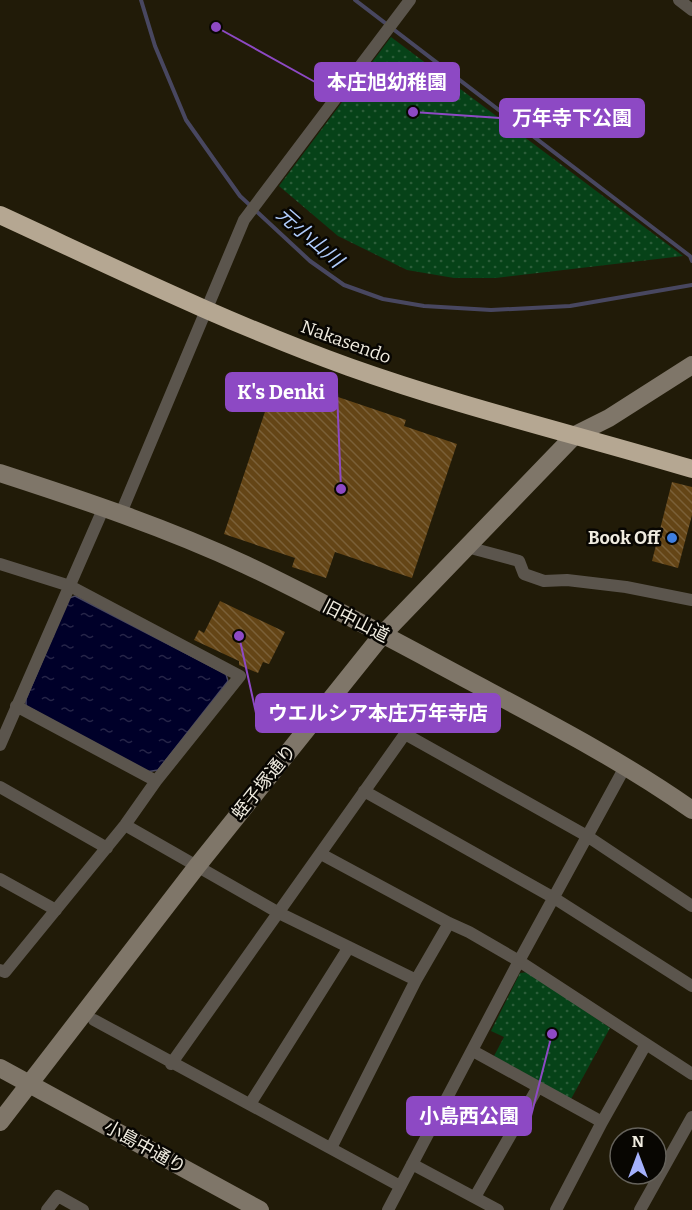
<svg xmlns="http://www.w3.org/2000/svg" width="692" height="1210" viewBox="0 0 692 1210" font-family="Bitter,'Noto Sans JP',serif">
	<defs>
		<pattern id="park-dots" width="8" height="8" patternUnits="userSpaceOnUse" patternTransform="scale(1.5)"><rect width="8" height="8" fill="#064218"/><path d="M2 2h.1M6 6h.1" fill="none" stroke="#2b5d39" stroke-width="1.8" stroke-linecap="round"/></pattern>
		<pattern id="water-ripples" width="26" height="14" patternUnits="userSpaceOnUse" patternTransform="scale(1.5)"><rect width="26" height="14" fill="#000029"/><path d="M2 4q2-2 4 0t4 0M15 11q2-2 4 0t4 0" fill="none" stroke="#262548"/></pattern>
		<pattern id="building-back-hatch" width="6" height="6" patternUnits="userSpaceOnUse" patternTransform="scale(1.5)"><rect width="6" height="6" fill="#644516"/><path d="M-1 5l2 2M0 0l6 6M5-1l2 2" fill="none" stroke="#7a6038"/></pattern>
	</defs>
	<rect width="100%" height="100%" fill="#211b08"/>
	<path fill="url(#park-dots)" d="M391,37L683,256L496,278H454L407,270L338,236L279,186Z
		M529,972L610,1028L571,1099L494,1056L504,1037L491,1031L520,973Z"/>
	<path fill="url(#water-ripples)" stroke="#484760" stroke-width="1.5" d="M75,596L226,674L228,681L158,770L146,772L26,706V699L69,598Z"/>
	<g fill="none" stroke-linecap="round" stroke-linejoin="round">
		<path stroke="#484760" stroke-width="4" d="M141,0L155,46L186,120L215,161L240,196L310,261L344,285L383,299L424,306L491,310L570,306L692,285
			M355,0L690,256L692,261"/>
	</g>
	<path fill="url(#building-back-hatch)" d="M275,382L337,402L338,397L406,420L404,426L457,444L412,578L335,552L326,578L292,567L295,558L224,534Z
		M672,482L692,487V515L678,568L652,561Z
		M220,601L285,632L269,664L263,662L258,673L239,665V661L194,640L199,630L204,633Z"/>
	<g fill="none" stroke-linecap="round" stroke-linejoin="round">
		<path stroke="#5b554d" stroke-width="12" d="M679,0L692,10
			M121,513L244,220L410,0
			M467,547L519,561L524,574L544,581L567,580L626,587L692,600
			M0,564L70,586L240,676L156,781L125,825L5,972L0,970
			M16,706L156,781
			M0,745L104,507
			M0,787L107,848
			M364,791L554,898L692,986
			M125,825L279,913L416,980
			M321,854L449,923L469,932L519,961L692,1074
			M0,879L56,910
			M94,1020L400,1186
			M473,1051L602,1122
			M171,1064L405,734L587,836L692,906
			M250,1104L349,947
			M331,1148L416,980L449,923
			M412,1164L498,1210
			M475,1197L538,1087
			M47,1210L58,1196L83,1210
			M388,1210L519,961L626,765
			M556,1210L602,1122L646,1044
			M640,1210L692,1117"/>
		<path stroke="#7f7669" stroke-width="18" d="M0,473C83,500 167,528 246,565C322,601 395,641 468,680C545,721 621,760 692,810
			M0,1068L260,1210
			M0,1122L198,865L383,634L575,435L609,418L692,365"/>
		<path stroke="#b5a792" stroke-width="18" d="M0,215C115,268 229,324 349,367C461,407 578,435 692,469"/>
	</g>
	<circle fill="#3f7fe0" stroke="#080602" stroke-width="2" cx="672" cy="538" r="6"/>
	<g text-anchor="middle" dominant-baseline="central" stroke-width="5" stroke-linejoin="round" paint-order="stroke">
		<g font-size="18" fill="#f0ece0" stroke="#080602">
			<text transform="translate(346 342) rotate(20)">Nakasendo</text>
			<text transform="translate(356 621) rotate(27)">旧中山道</text>
			<text transform="translate(264 782) rotate(-51)">蛭子塚通り</text>
			<text transform="translate(145 1147) rotate(29)">小島中通り</text>
		</g>
		<g font-size="18" font-weight="bold" fill="#f0ece0" stroke="#080602" text-anchor="end">
			<text x="660" y="538">Book Off</text>
		</g>
		<g font-size="20" font-style="italic" fill="#b0ccfc" stroke="#080602">
			<text transform="translate(310 237) rotate(41)">元小山川</text>
		</g>
	</g>
	<path fill="none" stroke="#8d49c4" stroke-width="2" d="M216 27L315 82M413 112L500 118M341 489L337 392M239 636L256 713M552 1034L531 1116"/>
	<g fill="#8d49c4" stroke="#080602" stroke-width="2">
		<circle cx="216" cy="27" r="6"/>
		<circle cx="413" cy="112" r="6"/>
		<circle cx="341" cy="489" r="6"/>
		<circle cx="239" cy="636" r="6"/>
		<circle cx="552" cy="1034" r="6"/>
	</g>
	<g fill="#8d49c4" stroke="#8d49c4" stroke-width="2">
		<rect x="315" y="63" width="144" height="38" rx="6"/>
		<rect x="500" y="99" width="144" height="38" rx="6"/>
		<rect x="226" y="373" width="111" height="38" rx="6"/>
		<rect x="256" y="694" width="244" height="38" rx="6"/>
		<rect x="407" y="1097" width="124" height="38" rx="6"/>
	</g>
	<g font-size="20" text-anchor="middle" font-weight="bold" fill="#fff">
		<text x="387" y="89">本庄旭幼稚園</text>
		<text x="572" y="125">万年寺下公園</text>
		<text x="281" y="399">K's Denki</text>
		<text x="378" y="720">ウエルシア本庄万年寺店</text>
		<text x="469" y="1123">小島西公園</text>
	</g>
	<g transform="translate(638 1156)"><circle r="28" fill="#080602" stroke="#65625b" stroke-width="1.5"/>
	<path d="M0-4.5L10 22L0 15L-10 22Z" fill="#a5b1fc"/>
	<text y="-9" font-size="16" font-weight="bold" text-anchor="middle" fill="#f0ece0">N</text>
	</g>
</svg>
